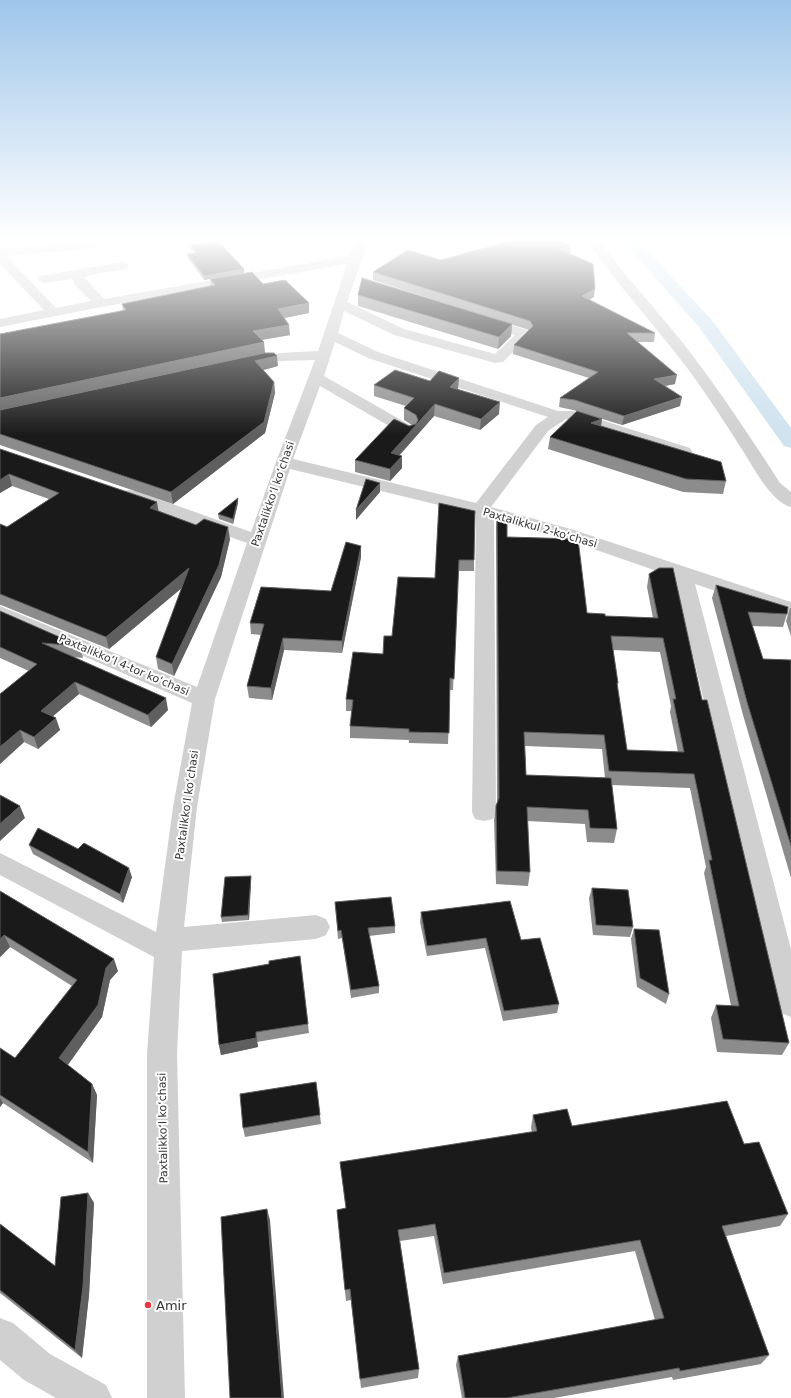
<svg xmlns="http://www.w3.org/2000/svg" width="791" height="1398" viewBox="0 0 791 1398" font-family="'DejaVu Sans',sans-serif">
	<rect width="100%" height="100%" fill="#fff"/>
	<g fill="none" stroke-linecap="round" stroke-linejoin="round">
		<path fill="#cfe2ee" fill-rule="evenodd" d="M621,239H636L711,319L791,428V448L784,446L699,327Z"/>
		<path fill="#d0d0d0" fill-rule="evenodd" d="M92,239H104V241L90,249L6,256L56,308L91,301L74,284L73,279L43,283L37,279L39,276L123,262L127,263L129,266L127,269L90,275L85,278L104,299L350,256L357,239H369L347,302L404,329L495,354L515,335L478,323L476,320L478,317H488L529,331L531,334L503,362L495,363L394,335L344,311L338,333L378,352L558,411H573L690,448L692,452L690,456L684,457L678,456L566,419L548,431L491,507L574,530L791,602V616L695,584L791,949V1017L781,1013L777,1004L674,577L562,538L494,519L496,812L493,819L484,821L475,819L472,812L476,514L290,469L215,699L197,807L184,927L316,915L326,919L330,927L326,935L316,939L182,951L177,1054L185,1398H147V1054L154,957L0,875V853L156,932L173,807L192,703L0,620V606L197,687L247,543L124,499L121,495L124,491L130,490L136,491L251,532L276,462L315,360L279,361L248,366L243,365L241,362L243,359C268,353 293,352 318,351L347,264L101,307L0,327V319L44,310L0,264V249L87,242ZM335,342L368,358L548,417L536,425L476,503L293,459L320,386L403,434L409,436L415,434L417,431L415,428L324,376Z
			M586,239H598C624,275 655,308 683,343C718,388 749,435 780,483L791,492V507C771,502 754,468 743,451C720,415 697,379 670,346C642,311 612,277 586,239Z
			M0,1318L13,1323L50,1354L106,1385L112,1398H56L24,1380L0,1360Z"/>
	</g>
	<path fill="#8c8c8c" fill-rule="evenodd" d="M190,245L244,273L204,280L188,258L187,254L194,253L191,249Z
		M571,246L570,254L594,297L589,300L655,333L654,342H637L675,384L665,386L680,406L622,425L573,410L559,407L560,398L589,378L513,354L514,345L529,330L373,280V272Z
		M210,279L263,284L309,303V313L284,318L290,335L262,340L265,353L0,410L123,311L122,304L211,286Z
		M358,295L512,324L511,336L498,349L358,306Z
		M278,366L263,370L274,382L275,393L265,433L173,504L0,445V410Z
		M374,385L458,389V390L499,414L480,430L434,416L399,455L402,468L390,481L355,472V460L409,426L412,425L404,420V408L406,406L374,396Z
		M602,419L601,426L726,481L723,494L683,492L548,449L550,437Z
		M0,449L159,511L230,539L221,577L174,676L158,669L156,657L182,588L109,649L1,605H0V524L7,527L49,499L12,486L0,493Z
		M238,498V503L233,524L219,519L218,514Z
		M439,503L474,560V571H458L453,690H450L448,744L409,743V740L350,738V726L352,711H346V699L383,654L392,636L435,578Z
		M497,513L507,537L587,613L605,616L653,618L647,587L649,574L702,700L789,1043L782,1055L717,1052L711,1018L716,1005L731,1006L704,873L706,867L690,788L612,785L617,829L614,843L587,842L585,824L527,821L530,872L528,886L496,884L494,820L496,806L497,802L496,527ZM613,650L660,652L671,706L670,712L678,752L627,750L617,688L618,683ZM525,746L602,749L605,778L526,775Z
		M361,546V557L342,653L284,650L272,700L249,698L247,686L261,635L251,634L250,623L331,591Z
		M716,585L787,614L783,627L752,626L763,659L791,660V878L743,715L712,598Z
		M790,608H791V636L786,621Z
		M0,611L80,646L83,658L73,657L168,710L151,727L79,694L53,716L60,730L38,749L24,742L0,764L29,671L0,658Z
		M29,845L132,877L123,903L33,854Z
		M251,876V881L249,920L222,922L221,917Z
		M592,888L633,927L630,937L593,935L589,898Z
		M0,891L118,971L110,980L102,1017L68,1065L92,1084L97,1095L93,1163L3,1103L0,1107V1048L15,1058L72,986L10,947L0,957Z
		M335,902L395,926V933L369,936L379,986V993L351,998L342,938L338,939Z
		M421,912L521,940L559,1004L557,1013L503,1021L485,948L427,956L420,922Z
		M634,929L669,994L666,1004L637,987L631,939Z
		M300,956L309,1033L257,1042L258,1047L221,1055L219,1045L269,964Z
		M316,1082L321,1124L245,1137L243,1128Z
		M533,1115L572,1126L744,1144L788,1214L780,1226L726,1236L769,1355L761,1364L673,1380L672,1377L554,1398H462L456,1365L458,1356L655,1320L635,1251L443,1284L434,1236L400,1241L419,1369L418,1378L361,1388L351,1300L346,1301L337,1210L346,1208L340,1162L532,1132L531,1128Z
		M88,1193L94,1203L89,1295L82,1358L0,1293V1224L55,1266Z"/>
	<path fill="#5f5f5f" d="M106,239H125L106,241Z
		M571,246L570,254L559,249Z
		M244,269V273L204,280V276Z
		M595,289L594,297L581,304L582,296Z
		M309,303V313L279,319L278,309Z
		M512,324L511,336L498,349L499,337Z
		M289,325L290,335L254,341L253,331Z
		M264,342L265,353L0,410V398Z
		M277,356L278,366L256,372L255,361Z
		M677,375L675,384L652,388L654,379Z
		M459,378L458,389L450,399V387Z
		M274,382L275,393L265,433L173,504L171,492Z
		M682,397L680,406L622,425L624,416Z
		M500,402L499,414L480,430L481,419Z
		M435,404L434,416L391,465V453Z
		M602,419L600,432L591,423Z
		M402,456V468L390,481V469Z
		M9,474L12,486L0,493V480Z
		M380,483V492L356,520V510Z
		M238,498V503L233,524V519Z
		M157,502L159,514L150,508Z
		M228,527L230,539L221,577L174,676L172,664Z
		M361,546V557L342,653V641Z
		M189,568L191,580L109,649L106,637Z
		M283,638L284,650L272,700L271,688Z
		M75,682L79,694L45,723L41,711Z
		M166,698L168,710L151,727L148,715Z
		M56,718L60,730L38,749L34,737Z
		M20,730L24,742L0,764V747Z
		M20,806L25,818L0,841V824Z
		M129,868L132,877L123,903L120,894Z
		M251,876V881L249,920L248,915Z
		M4,935L10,947L0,957V939Z
		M114,959L118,971L110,980L102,1017L64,1070L59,1058L106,968Z
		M256,1032L258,1047L221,1055L219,1045Z
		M92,1084L97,1095L93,1163L88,1152Z
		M0,1098L3,1103L0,1107Z
		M88,1193L94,1203L89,1295L82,1358L75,1350Z
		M267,1209L270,1220L284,1398H282Z"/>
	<path fill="#1a1a1a" stroke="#5f5f5f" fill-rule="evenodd" d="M516,239H556L571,246L559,249L593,264L595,289L582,296L655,333H627L677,375L654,379L682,397L624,416L575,400L560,398L598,372L514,345L533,326L530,321L373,272L408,250L441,260Z
		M219,242L244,269L204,276L187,254L196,253L190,245Z
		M252,272L263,284L285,280L309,303L278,309L289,325L253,331L264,342L0,398V334L126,310L122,304L215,285L210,279Z
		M362,278L512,324L499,337L358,295Z
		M264,353H274L277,356L255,361L274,382L264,422L171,492L0,434V410Z
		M395,370L430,381L439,371L459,378L450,387L500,402L481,419L435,404L391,453L402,456L390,469L355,460L394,419L409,426L416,424L418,420L416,415L404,408L414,398L374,385Z
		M577,411L602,419L591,423L721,462L726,481L686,479L550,437Z
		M0,449L157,502L150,508L196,525L204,519L228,527L219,565L172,664L156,657L189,568L106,637L0,594V524L7,527L59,493L9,474L0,480Z
		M366,479L380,483L356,510Z
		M238,498L233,519L218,514Z
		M439,503L475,511L474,560H459L454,679L450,678L449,733L409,732V729L350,726L353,700L346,699L353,652L383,654L384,636H392L398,577L435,578Z
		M497,513L507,516V537L578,539L587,613L605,614V616L658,618L649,574L659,568H673L702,700H707L789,1043L723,1039L716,1005L739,1006L709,860H712L694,774L609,771L604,735L524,732L526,775L611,778L617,829L590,828L588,810L527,807L530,872L497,871L496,806L499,798ZM611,636L663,638L676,699H673L684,752L627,750L617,683H618Z
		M346,542L361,546L342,641L283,638L271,688L247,686L264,624L250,623L261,587L331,591Z
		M716,585L788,607L787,614L748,612L763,659L791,660V846L747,702Z
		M0,611L80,646L42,643L166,698L148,715L75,682L41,711L56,718L34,737L20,730L0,747V694L37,664L0,647Z
		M0,795L20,806L0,824Z
		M38,828L78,849L84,843L129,868L120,894L29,845Z
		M251,876L248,915L221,917L225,877Z
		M592,888L628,890L633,927L596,925Z
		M0,891L114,959L106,968L98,1005L59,1058L92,1084L88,1152L0,1095V1048L15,1058L77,980L4,935L0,939Z
		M391,897L395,926L368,928L379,986L351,990L341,930L338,931L335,902Z
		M510,901L521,940L540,938L559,1004L504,1011L486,938L427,946L421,912Z
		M634,929L659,930L669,994L640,978Z
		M300,956L308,1024L256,1032V1038L219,1045L213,974L269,964V961Z
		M316,1082L320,1115L243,1128L240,1094Z
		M727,1101L744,1144L759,1142L788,1214L722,1226L769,1355L680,1371L679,1368L507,1398H465L458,1356L664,1318L640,1240L444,1273L435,1224L398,1230L419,1369L360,1379L350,1289L345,1290L337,1210L346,1208L340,1162L537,1131L533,1115L567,1109L572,1126Z
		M88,1193L83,1286L75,1350L0,1290V1224L55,1266L61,1197Z
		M267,1209L282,1398H230L221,1217Z"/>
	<linearGradient id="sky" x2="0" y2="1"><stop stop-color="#9ec6ea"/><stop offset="0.55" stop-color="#fff"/><stop offset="1" stop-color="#fff" stop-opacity="0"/></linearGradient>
	<rect width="791" height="435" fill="url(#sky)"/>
	<circle fill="#e63946" stroke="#fff" stroke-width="1.5" cx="148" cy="1305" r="4"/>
	<g text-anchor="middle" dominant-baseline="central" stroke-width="4" stroke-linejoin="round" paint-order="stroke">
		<g font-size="11" fill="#333" stroke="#fff">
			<text transform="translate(273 494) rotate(-71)">Paxtalikkoʻl koʻchasi</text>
			<text transform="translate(540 528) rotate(16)">Paxtalikkul 2-koʻchasi</text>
			<text transform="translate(124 665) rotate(23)">Paxtalikkoʻl 4-tor koʻchasi</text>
			<text transform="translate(187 805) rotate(-82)">Paxtalikkoʻl koʻchasi</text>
			<text transform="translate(163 1128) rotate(-91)">Paxtalikkoʻl koʻchasi</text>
		</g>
		<g font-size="13" fill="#333" stroke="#fff" text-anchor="start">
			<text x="156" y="1305">Amir</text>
		</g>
	</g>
</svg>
